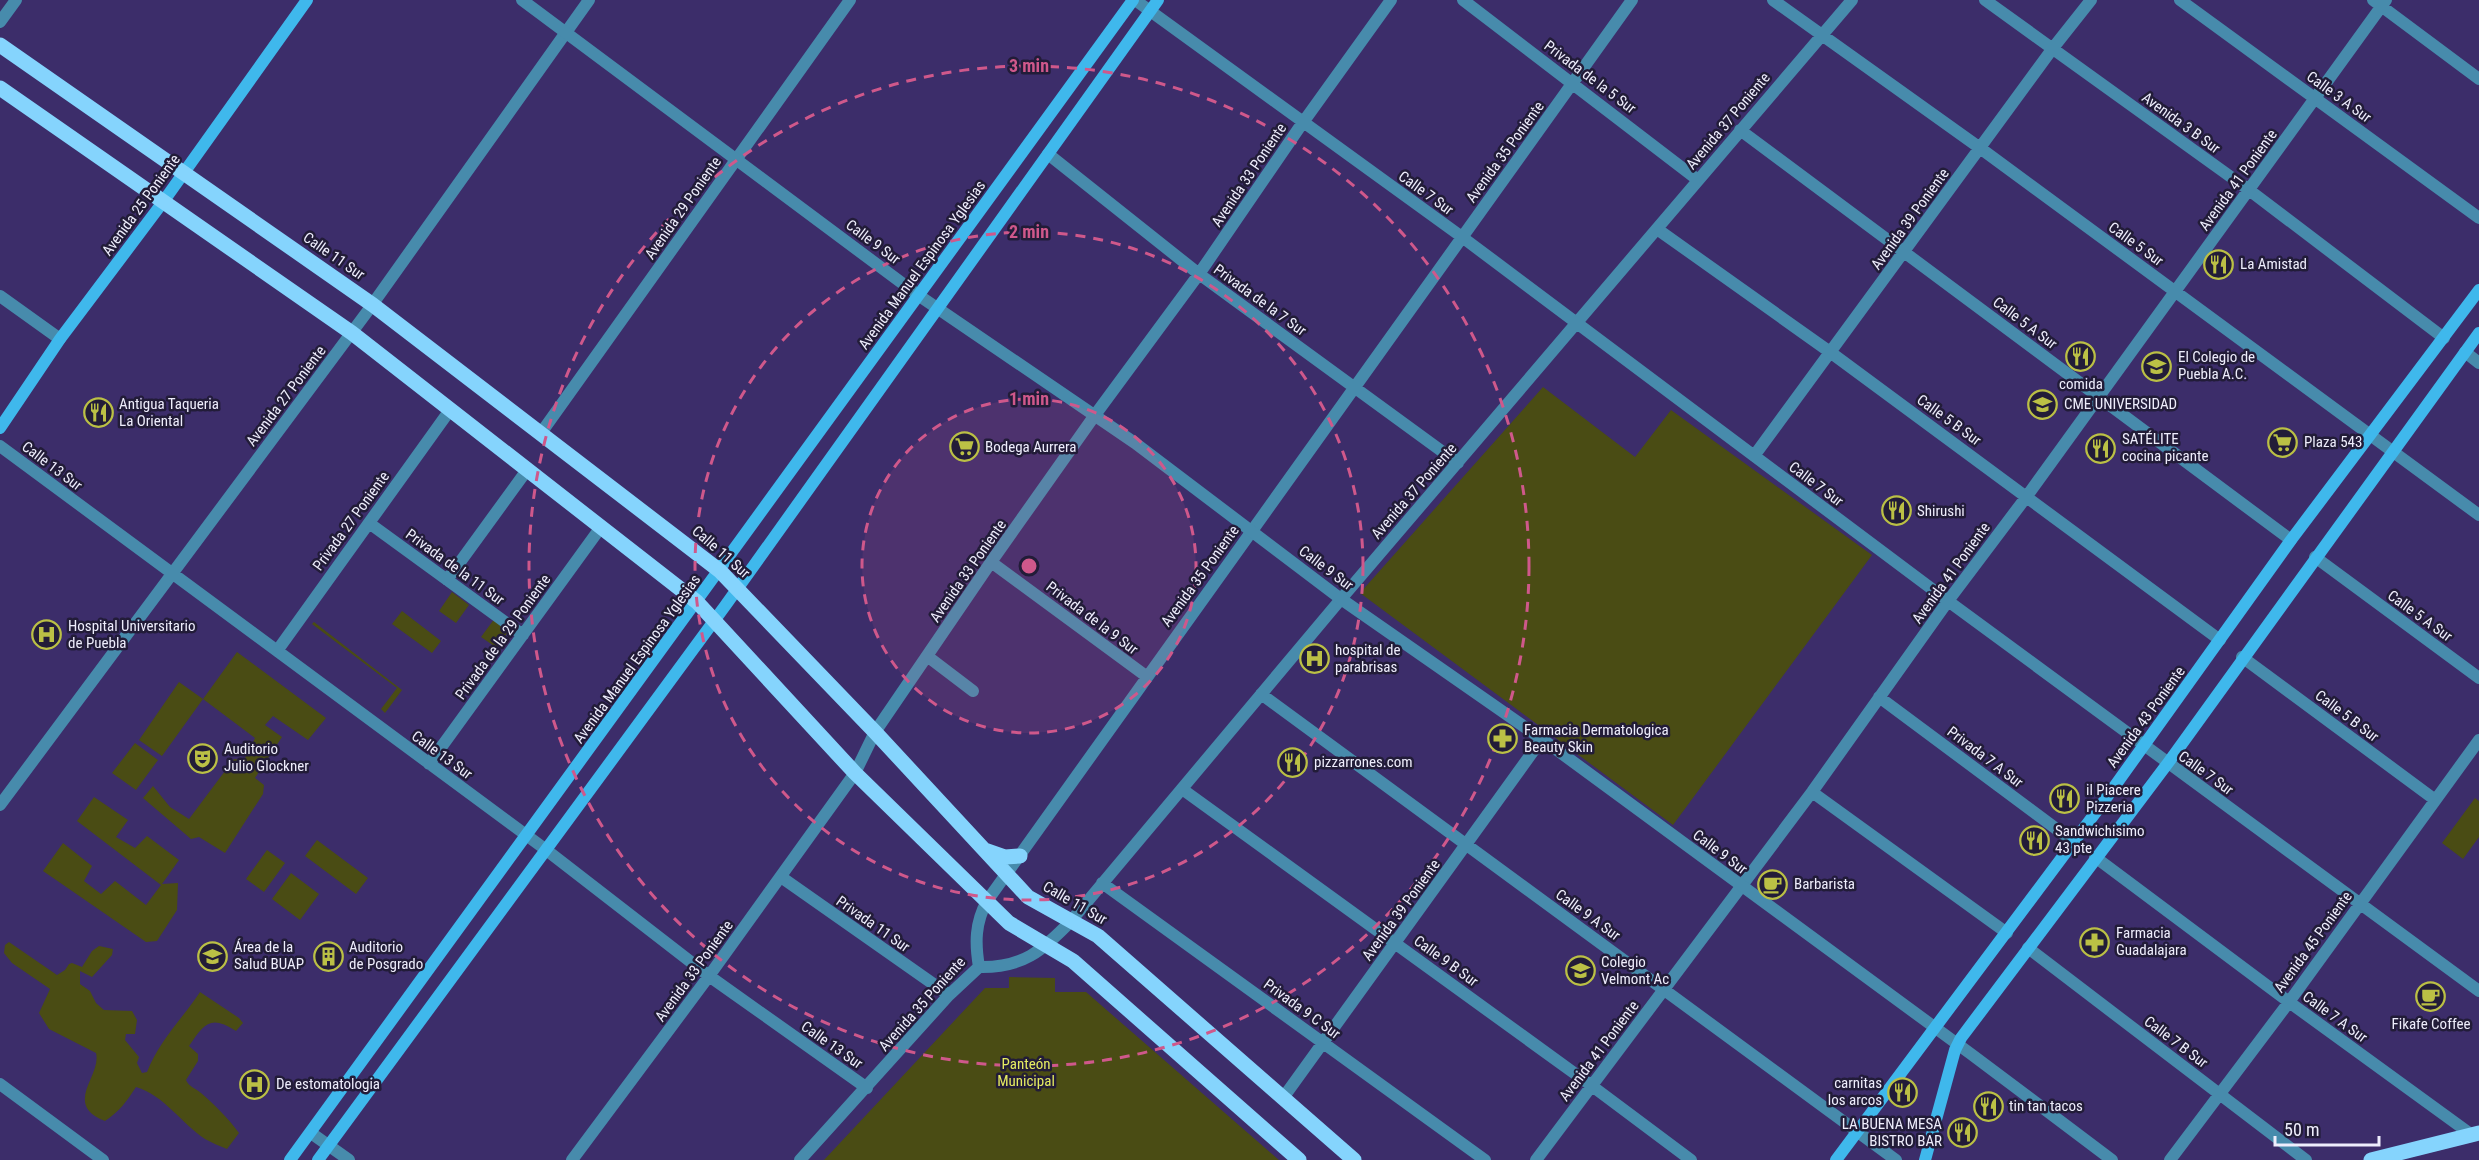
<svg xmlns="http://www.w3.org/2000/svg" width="2479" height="1160" viewBox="0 0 2479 1160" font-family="'Roboto Condensed',sans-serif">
	<rect width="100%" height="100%" fill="#3c2d6a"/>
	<path fill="#4a4c14" d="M1543,387L1635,457L1671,410L1872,555L1673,825L1360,593Z
		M452,592L469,605L456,623L439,611Z
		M402,611L441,641L432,653L392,624Z
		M495,618L510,629L497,648L481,637Z
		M314,622L402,690L385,713L381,709L397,688L312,624Z
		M237,652L326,718L308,740L273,716L265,725L282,737L255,778L264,785L263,794L225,853L199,837L191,839L143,798L153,786L170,807L189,819L234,759L244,760L255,738L203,699L162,756L139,740L179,682L203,699Z
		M135,743L158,760L136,790L112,773Z
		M94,797L128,820L116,837L135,848L147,836L179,860L162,884L178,883L177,910L157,941L146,942L43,871L63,843L92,866L84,881L101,894L115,881L146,905L161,885L77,821Z
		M2475,798L2479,801V837L2463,859L2442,843Z
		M317,840L368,878L356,894L305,856Z
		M267,850L285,863L264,892L246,879Z
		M291,873L319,894L300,920L272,899Z
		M9,942L57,975L65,970L69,964L72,963L82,967L92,951L99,946L113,949L112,955L92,977L80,971V984L90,991L96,1003L104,1010L132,1011L137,1020L135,1034H126L125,1040L139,1057L137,1063L142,1073L147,1072C159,1041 182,1019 200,992L239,1018L243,1023L236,1031C210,1014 204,1024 189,1046L198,1054V1061L186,1080C189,1087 195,1088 201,1093C215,1105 228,1118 239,1133L227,1149C220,1146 212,1143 205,1139C182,1124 164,1095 136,1087C127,1101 119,1112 105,1121C62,1104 102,1076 96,1053L49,1029L39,1013L50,989L12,963L4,953L5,945Z
		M1009,977L1055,978V992H1086L1279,1160H824L985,988H1009Z"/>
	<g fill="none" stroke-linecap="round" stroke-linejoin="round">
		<path stroke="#478bac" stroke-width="12" d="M1135,0L1462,237L1948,601L2479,991
			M1463,0L1698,180
			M1773,0L1980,148L2479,515
			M1985,0L2249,190L2444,338
			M2180,0L2479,218
			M2373,0L2479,79
			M0,22L16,0
			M1740,130L2291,540
			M1048,154L1199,274L1458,463
			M1657,229L1830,352L2220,640
			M0,296L60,339
			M2465,352L2479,363
			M541,433L850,0
			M0,446L545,849L709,976L867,1088
			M1754,456L2053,48L2091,0
			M369,523L523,635
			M2315,557L2479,678
			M991,562L1146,676
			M447,580L527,470
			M277,651L450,410
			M927,656L973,691
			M2242,657L2434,799
			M1261,694L1896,1160
			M1879,697L2074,842
			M429,764L601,527
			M1182,789L1592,1086L1691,1160
			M1812,792L2007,933
			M0,805L367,312L589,0
			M2095,857L2289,1002L2472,1135
			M781,877L949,995
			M1102,883L1485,1160
			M2028,948L2306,1160
			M979,967C1023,968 1042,951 1071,921L1341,599L1852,0
			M979,967C975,943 975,923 987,901L1632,0
			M0,1084L103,1160
			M1283,1098L1542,739
			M311,1133L349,1160
			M572,1160L709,976L855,773L875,732L991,562L1095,415L1199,274L1299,128L1391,0
			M800,1160L949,995L979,967
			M1536,1160L1812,792L1948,601L2027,496L2386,0
			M2170,1160L2289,1002L2479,740"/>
		<path stroke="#478bac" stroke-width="12" d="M522,0L918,295L1135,443L1341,599L1542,739L1971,1054L2112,1160"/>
		<path stroke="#3fb8ec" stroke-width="12" d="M0,428L60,339L163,202L307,0
			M290,1160L1133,0
			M318,1160L725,606L1158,0
			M1836,1160L2099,808L2291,540L2479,290
			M1925,1160L1955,1050L1961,1038L2168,763L2479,333"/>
		<path stroke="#85d4fd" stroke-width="15" d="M0,45L373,305L720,571L875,732L1028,897L1098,936L1354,1160
			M0,88L352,333L697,602L855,773L1009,923L1073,961L1299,1160
			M985,850L1005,857L1020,856
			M2371,1160L2479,1133"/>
	</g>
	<circle cx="1029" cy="566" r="167" fill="#cf588b" fill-opacity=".12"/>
	<g fill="none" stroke="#cf588b" stroke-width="3" stroke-dasharray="10 8">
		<circle cx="1029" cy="566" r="167"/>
		<circle cx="1029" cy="566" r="334"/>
		<circle cx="1029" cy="566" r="500"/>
	</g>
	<defs>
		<symbol id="restaurant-ring" viewBox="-11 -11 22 22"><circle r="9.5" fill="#221c38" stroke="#bbc045" stroke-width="1.5"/><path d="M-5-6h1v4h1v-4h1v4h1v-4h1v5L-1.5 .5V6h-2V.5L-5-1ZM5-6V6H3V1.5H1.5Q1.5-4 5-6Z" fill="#bbc045"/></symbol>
		<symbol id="school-ring" viewBox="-11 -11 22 22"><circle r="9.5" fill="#221c38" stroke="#bbc045" stroke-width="1.5"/><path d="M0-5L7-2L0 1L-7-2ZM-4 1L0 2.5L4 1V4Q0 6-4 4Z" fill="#bbc045"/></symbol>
		<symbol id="supermarket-ring" viewBox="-11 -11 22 22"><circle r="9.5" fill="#221c38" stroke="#bbc045" stroke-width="1.5"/><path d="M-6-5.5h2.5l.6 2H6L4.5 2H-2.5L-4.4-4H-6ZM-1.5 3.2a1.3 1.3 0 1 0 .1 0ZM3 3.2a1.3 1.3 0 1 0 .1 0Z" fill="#bbc045"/></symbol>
		<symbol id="hospital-ring" viewBox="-11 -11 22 22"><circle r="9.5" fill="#221c38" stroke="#bbc045" stroke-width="1.5"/><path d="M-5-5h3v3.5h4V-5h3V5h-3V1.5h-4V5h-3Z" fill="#bbc045"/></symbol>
		<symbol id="pharmacy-ring" viewBox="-11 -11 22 22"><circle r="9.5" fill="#221c38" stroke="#bbc045" stroke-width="1.5"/><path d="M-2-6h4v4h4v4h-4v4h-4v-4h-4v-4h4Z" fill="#bbc045"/></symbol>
		<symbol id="theatre-ring" viewBox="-11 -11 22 22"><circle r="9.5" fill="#221c38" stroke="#bbc045" stroke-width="1.5"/><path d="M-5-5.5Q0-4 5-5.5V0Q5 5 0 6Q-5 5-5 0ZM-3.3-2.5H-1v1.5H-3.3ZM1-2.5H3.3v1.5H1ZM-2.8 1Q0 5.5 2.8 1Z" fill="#bbc045"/></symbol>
		<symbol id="cafe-ring" viewBox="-11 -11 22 22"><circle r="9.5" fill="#221c38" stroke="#bbc045" stroke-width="1.5"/><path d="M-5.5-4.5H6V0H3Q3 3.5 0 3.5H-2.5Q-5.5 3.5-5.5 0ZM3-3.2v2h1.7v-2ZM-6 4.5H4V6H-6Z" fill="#bbc045"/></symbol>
		<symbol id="university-ring" viewBox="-11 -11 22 22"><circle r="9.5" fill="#221c38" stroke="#bbc045" stroke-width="1.5"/><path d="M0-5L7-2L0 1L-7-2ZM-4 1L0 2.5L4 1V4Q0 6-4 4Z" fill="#bbc045"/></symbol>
		<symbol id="building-ring" viewBox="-11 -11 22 22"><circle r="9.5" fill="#221c38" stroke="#bbc045" stroke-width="1.5"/><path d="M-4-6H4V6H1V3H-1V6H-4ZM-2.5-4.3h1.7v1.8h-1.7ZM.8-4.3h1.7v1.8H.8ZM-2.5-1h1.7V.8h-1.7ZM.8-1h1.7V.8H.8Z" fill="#bbc045"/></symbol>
	</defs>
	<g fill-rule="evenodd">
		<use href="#restaurant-ring" x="2202" y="248" width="33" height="33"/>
		<use href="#restaurant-ring" x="2064" y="340" width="33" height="33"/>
		<use href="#school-ring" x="2140" y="350" width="33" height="33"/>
		<use href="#school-ring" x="2026" y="388" width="33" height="33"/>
		<use href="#restaurant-ring" x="82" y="396" width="33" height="33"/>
		<use href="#supermarket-ring" x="2266" y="426" width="33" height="33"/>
		<use href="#supermarket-ring" x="948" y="430" width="33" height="33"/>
		<use href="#restaurant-ring" x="2084" y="432" width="33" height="33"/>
		<use href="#restaurant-ring" x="1880" y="494" width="33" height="33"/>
		<use href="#hospital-ring" x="30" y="618" width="33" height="33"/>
		<use href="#hospital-ring" x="1298" y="642" width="33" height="33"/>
		<use href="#pharmacy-ring" x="1486" y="722" width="33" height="33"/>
		<use href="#theatre-ring" x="186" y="742" width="33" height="33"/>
		<use href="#restaurant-ring" x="1276" y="746" width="33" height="33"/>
		<use href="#restaurant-ring" x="2048" y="782" width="33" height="33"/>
		<use href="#restaurant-ring" x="2018" y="824" width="33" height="33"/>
		<use href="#cafe-ring" x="1756" y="868" width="33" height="33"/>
		<use href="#pharmacy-ring" x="2078" y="926" width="33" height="33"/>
		<use href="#university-ring" x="196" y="940" width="33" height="33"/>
		<use href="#building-ring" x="312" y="940" width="33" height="33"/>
		<use href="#school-ring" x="1564" y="954" width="33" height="33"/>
		<use href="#cafe-ring" x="2414" y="980" width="33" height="33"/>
		<use href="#hospital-ring" x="238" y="1068" width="33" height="33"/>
		<use href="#restaurant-ring" x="1886" y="1076" width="33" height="33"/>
		<use href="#restaurant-ring" x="1972" y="1090" width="33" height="33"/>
		<use href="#restaurant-ring" x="1946" y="1116" width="33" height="33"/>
	</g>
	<g text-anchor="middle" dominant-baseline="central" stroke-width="5" stroke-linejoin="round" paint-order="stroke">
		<g font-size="15" fill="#eeedfc" stroke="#221c38">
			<text transform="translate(1590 77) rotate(37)">Privada de la 5 Sur</text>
			<text transform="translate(2339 97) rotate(36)">Calle 3 A Sur</text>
			<text transform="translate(1728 121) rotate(-50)">Avenida 37 Poniente</text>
			<text transform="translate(2181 123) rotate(36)">Avenida 3 B Sur</text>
			<text transform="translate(1505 152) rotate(-54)">Avenida 35 Poniente</text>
			<text transform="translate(1249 175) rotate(-56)">Avenida 33 Poniente</text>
			<text transform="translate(2238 180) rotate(-54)">Avenida 41 Poniente</text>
			<text transform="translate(1426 193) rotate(36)">Calle 7 Sur</text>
			<text transform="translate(141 205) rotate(-54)">Avenida 25 Poniente</text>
			<text transform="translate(683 208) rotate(-55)">Avenida 29 Poniente</text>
			<text transform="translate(1910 219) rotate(-54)">Avenida 39 Poniente</text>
			<text transform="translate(873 242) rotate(37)">Calle 9 Sur</text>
			<text transform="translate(2136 244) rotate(36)">Calle 5 Sur</text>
			<text transform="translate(334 256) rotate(35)">Calle 11 Sur</text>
			<text transform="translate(922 265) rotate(-54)">Avenida Manuel Espinosa Yglesias</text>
			<text transform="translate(1260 300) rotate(36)">Privada de la 7 Sur</text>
			<text transform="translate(2025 323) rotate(37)">Calle 5 A Sur</text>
			<text transform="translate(286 396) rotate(-53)">Avenida 27 Poniente</text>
			<text transform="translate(1949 420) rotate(36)">Calle 5 B Sur</text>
			<text transform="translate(52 466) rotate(37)">Calle 13 Sur</text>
			<text transform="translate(1816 484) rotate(37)">Calle 7 Sur</text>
			<text transform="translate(1414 491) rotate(-49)">Avenida 37 Poniente</text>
			<text transform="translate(351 521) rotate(-54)">Privada 27 Poniente</text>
			<text transform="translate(721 552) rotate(41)">Calle 11 Sur</text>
			<text transform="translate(455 567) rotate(36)">Privada de la 11 Sur</text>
			<text transform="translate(1326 568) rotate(37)">Calle 9 Sur</text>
			<text transform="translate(968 571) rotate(-55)">Avenida 33 Poniente</text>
			<text transform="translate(1951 573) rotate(-54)">Avenida 41 Poniente</text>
			<text transform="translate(1200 576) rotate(-54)">Avenida 35 Poniente</text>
			<text transform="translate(2420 616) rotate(36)">Calle 5 A Sur</text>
			<text transform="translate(1092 618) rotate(37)">Privada de la 9 Sur</text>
			<text transform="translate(503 637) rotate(-54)">Privada de la 29 Poniente</text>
			<text transform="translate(637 659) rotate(-54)">Avenida Manuel Espinosa Yglesias</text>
			<text transform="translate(2347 716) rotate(37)">Calle 5 B Sur</text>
			<text transform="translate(2146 717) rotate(-54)">Avenida 43 Poniente</text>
			<text transform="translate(442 755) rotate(36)">Calle 13 Sur</text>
			<text transform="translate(1985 757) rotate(37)">Privada 7 A Sur</text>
			<text transform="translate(2206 773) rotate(36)">Calle 7 Sur</text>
			<text transform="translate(1720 852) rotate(37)">Calle 9 Sur</text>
			<text transform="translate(1075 903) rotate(30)">Calle 11 Sur</text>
			<text transform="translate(1401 910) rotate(-54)">Avenida 39 Poniente</text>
			<text transform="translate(1588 915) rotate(36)">Calle 9 A Sur</text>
			<text transform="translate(873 924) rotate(35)">Privada 11 Sur</text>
			<text transform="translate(2313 942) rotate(-54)">Avenida 45 Poniente</text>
			<text transform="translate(1446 961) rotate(36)">Calle 9 B Sur</text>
			<text transform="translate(694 971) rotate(-54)">Avenida 33 Poniente</text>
			<text transform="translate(922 1004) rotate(-48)">Avenida 35 Poniente</text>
			<text transform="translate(1302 1009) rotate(36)">Privada 9 C Sur</text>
			<text transform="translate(2335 1017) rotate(36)">Calle 7 A Sur</text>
			<text transform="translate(2176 1042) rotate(37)">Calle 7 B Sur</text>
			<text transform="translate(832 1045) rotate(35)">Calle 13 Sur</text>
			<text transform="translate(1599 1051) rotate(-53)">Avenida 41 Poniente</text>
		</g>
		<g font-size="15" fill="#eeedfc" stroke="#221c38" text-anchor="start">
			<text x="2240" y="264">La Amistad</text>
			<text x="2178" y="357">El Colegio de<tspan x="2178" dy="17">Puebla A.C.</tspan></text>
			<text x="2081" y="384" text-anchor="middle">comida</text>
			<text x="119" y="404">Antigua Taqueria<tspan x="119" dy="17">La Oriental</tspan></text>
			<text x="2064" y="404">CME UNIVERSIDAD</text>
			<text x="2122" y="439">SATÉLITE<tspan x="2122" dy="17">cocina picante</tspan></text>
			<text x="2304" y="442">Plaza 543</text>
			<text x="985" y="447">Bodega Aurrera</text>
			<text x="1917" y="511">Shirushi</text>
			<text x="68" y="626">Hospital Universitario<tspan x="68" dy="17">de Puebla</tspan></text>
			<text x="1335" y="650">hospital de<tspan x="1335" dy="17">parabrisas</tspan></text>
			<text x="1524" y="730">Farmacia Dermatologica<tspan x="1524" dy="17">Beauty Skin</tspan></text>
			<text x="224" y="749">Auditorio<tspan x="224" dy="17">Julio Glockner</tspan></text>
			<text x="1314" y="762">pizzarrones.com</text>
			<text x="2086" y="790">il Piacere<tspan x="2086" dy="17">Pizzeria</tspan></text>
			<text x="2055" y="831">Sandwichisimo<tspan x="2055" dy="17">43 pte</tspan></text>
			<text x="1794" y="884">Barbarista</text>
			<text x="2116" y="933">Farmacia<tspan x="2116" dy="17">Guadalajara</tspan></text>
			<text x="234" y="947">Área de la<tspan x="234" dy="17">Salud BUAP</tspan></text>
			<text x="349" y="947">Auditorio<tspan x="349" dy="17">de Posgrado</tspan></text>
			<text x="1601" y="962">Colegio<tspan x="1601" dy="17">Velmont Ac</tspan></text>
			<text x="2431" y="1024" text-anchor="middle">Fikafe Coffee</text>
			<text x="1882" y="1083" text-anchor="end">carnitas<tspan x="1882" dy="17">los arcos</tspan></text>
			<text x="276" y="1084">De estomatologia</text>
			<text x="2009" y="1106">tin tan tacos</text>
			<text x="1942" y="1124" text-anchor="end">LA BUENA MESA<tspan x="1942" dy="17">BISTRO BAR</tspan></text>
		</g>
		<g font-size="15" fill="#e5eb61" stroke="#221c38">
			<text x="1026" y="1064">Panteón<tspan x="1026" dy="17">Municipal</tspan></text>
		</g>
	</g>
	<circle cx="1029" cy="566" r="9" fill="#cf588b" stroke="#221c38" stroke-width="3"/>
	<g font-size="18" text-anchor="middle" font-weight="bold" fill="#cf588b" stroke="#221c38" stroke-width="5" stroke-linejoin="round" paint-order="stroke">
		<text x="1029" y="72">3 min</text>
		<text x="1029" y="238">2 min</text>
		<text x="1029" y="405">1 min</text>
	</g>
	<path d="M2275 1136v9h104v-9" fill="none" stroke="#eeedfc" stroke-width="3"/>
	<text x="2284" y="1136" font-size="18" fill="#eeedfc" stroke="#221c38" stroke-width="4.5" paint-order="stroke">50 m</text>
</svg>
